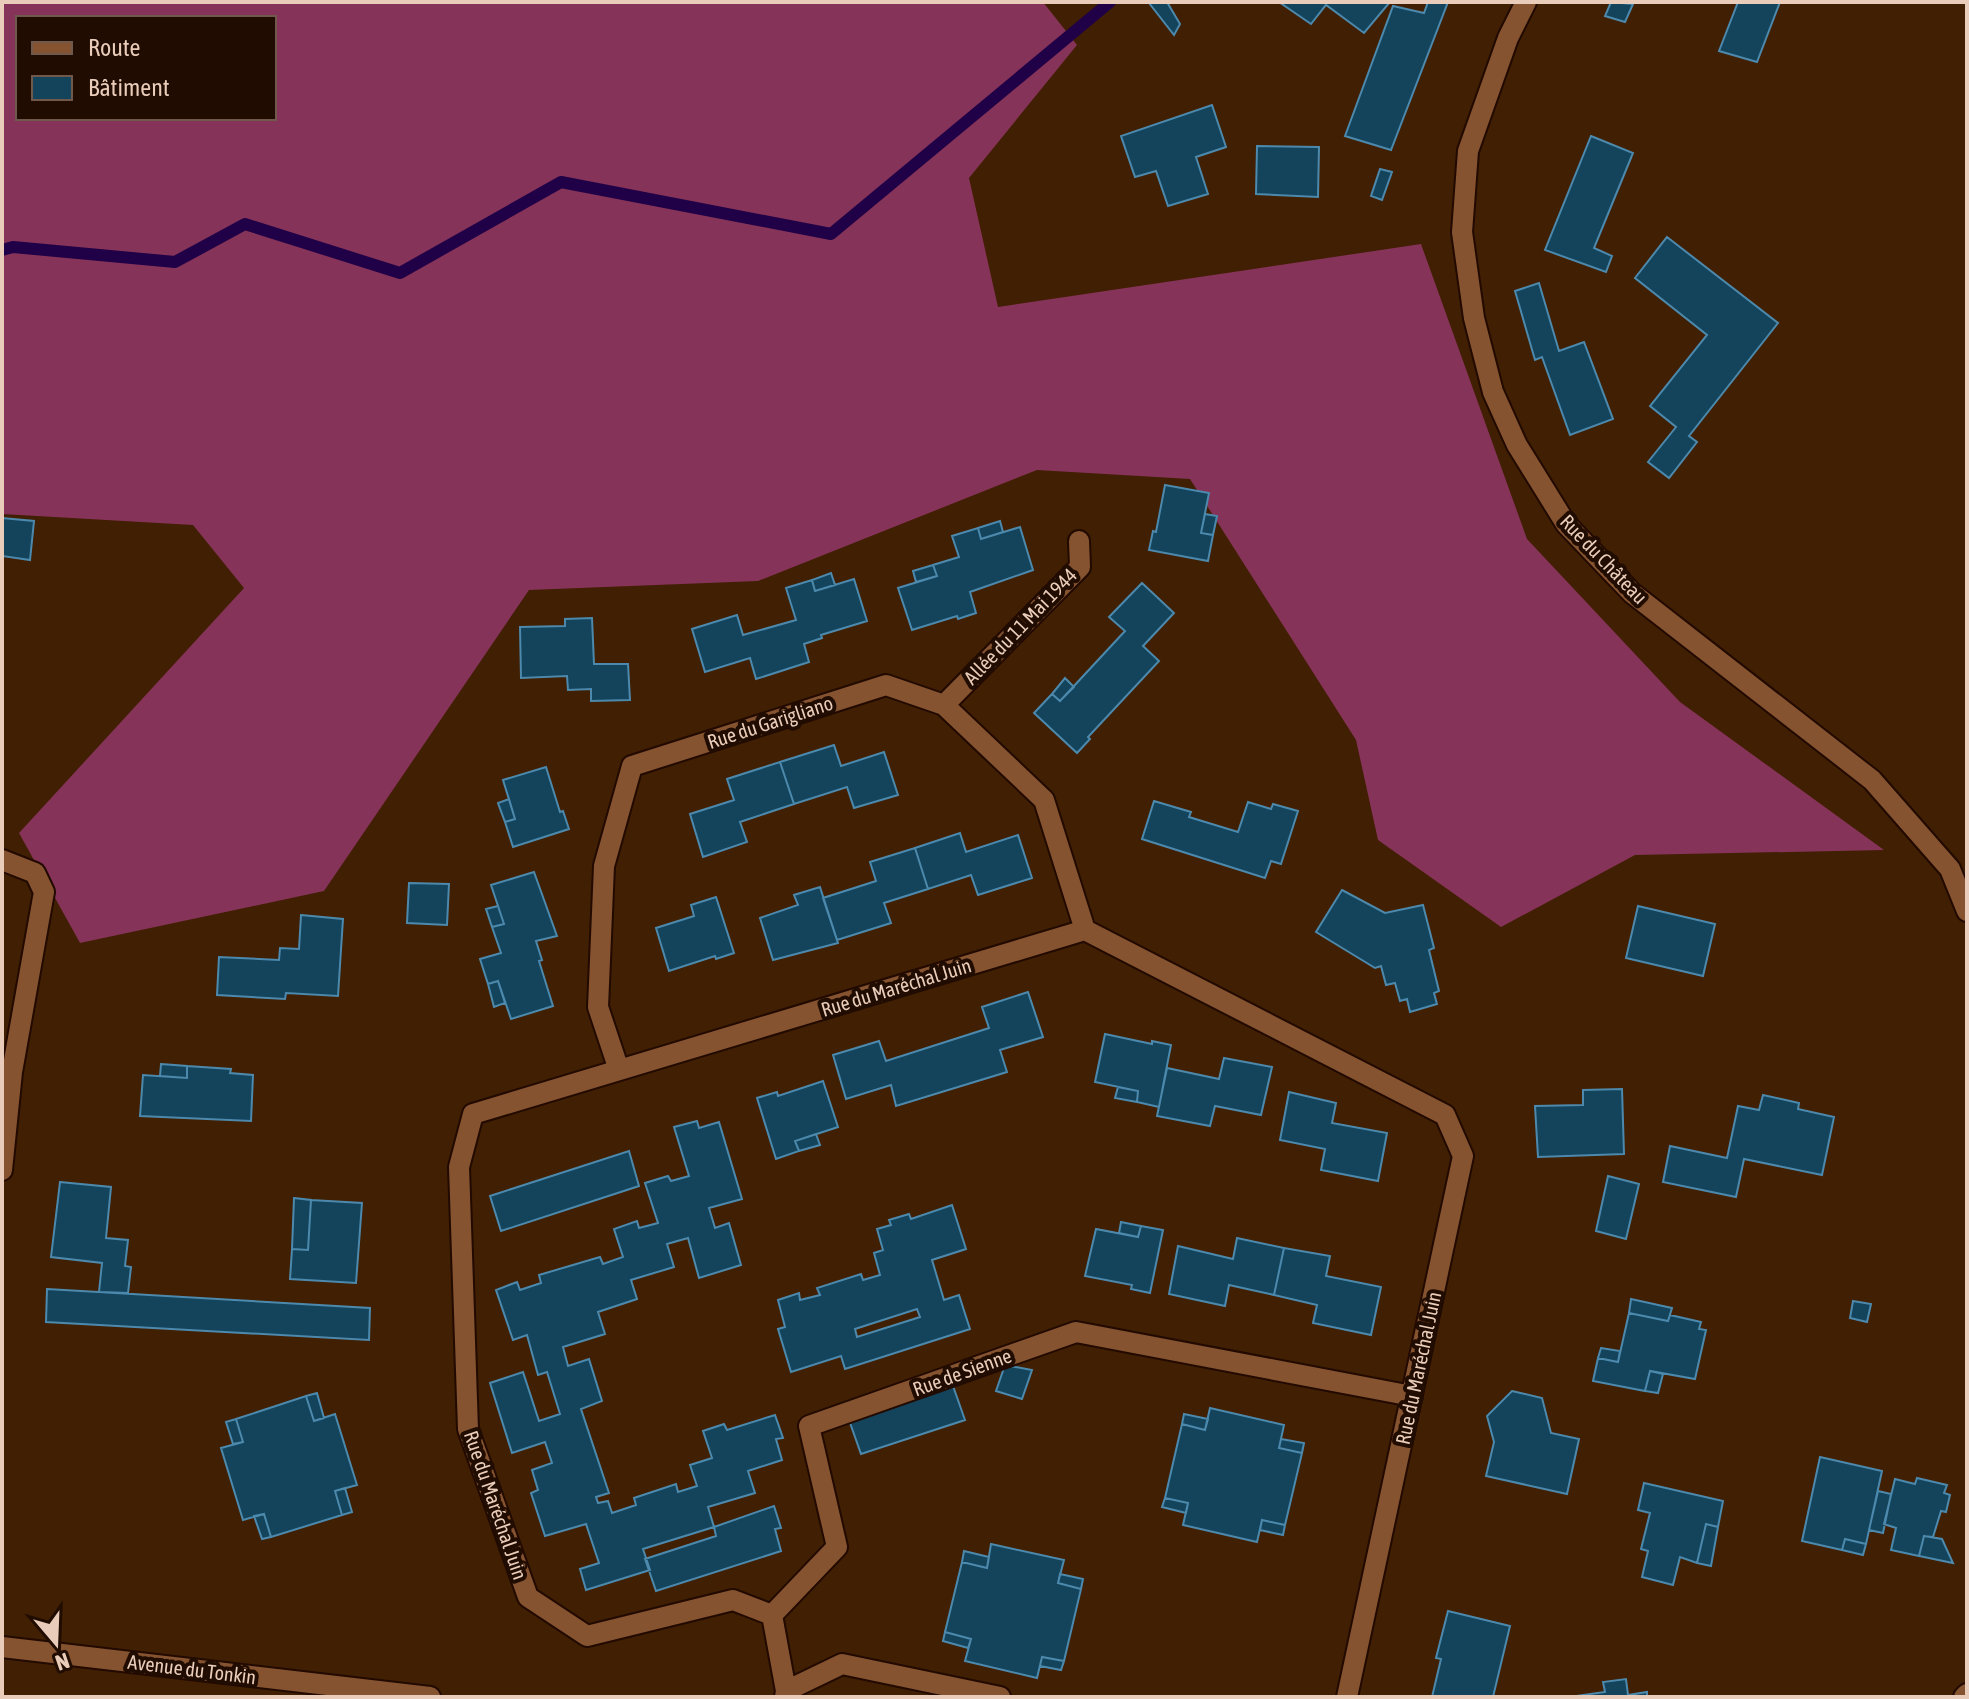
<svg xmlns="http://www.w3.org/2000/svg" width="1969" height="1699" viewBox="0 0 1969 1699" font-family="'Asap Condensed',sans-serif">
	<rect width="100%" height="100%" fill="#411f02"/>
	<path fill="#853358" fill-rule="evenodd" d="M2,2H1043L1077,45L969,178L998,307L1421,244L1527,539L1680,702L1884,850L1635,855L1501,927L1378,840L1356,740L1190,479L1037,470L758,581L529,590L324,891L80,943L19,833L244,588L193,525L2,514ZM18,18H274V118H18Z"/>
	<g fill="none" stroke-linecap="round" stroke-linejoin="round">
		<path stroke="#200047" stroke-width="12" d="M2,250L13,247L175,262L245,224L400,273L561,182L831,234L1110,2"/>
	</g>
	<path fill="#13445c" stroke="#4c89ac" stroke-width="2" fill-rule="evenodd" d="M1167,2L1180,24L1174,35L1149,3Z
		M1279,2H1390L1364,33L1326,5L1311,24Z
		M1428,2H1448L1391,150L1345,136L1393,6L1424,13Z
		M1611,2L1633,4L1625,22L1605,16Z
		M1738,2H1780L1757,62L1719,51Z
		M1212,105L1226,147L1196,157L1208,194L1168,206L1156,171L1135,177L1121,136Z
		M1591,136L1633,153L1594,248L1612,256L1606,272L1545,250Z
		M1257,146L1319,147L1318,197L1256,194Z
		M1380,169L1392,172L1382,200L1371,196Z
		M1667,237L1778,323L1689,436L1697,442L1669,478L1648,462L1676,427L1650,406L1707,335L1635,278Z
		M1539,283L1559,351L1584,342L1613,419L1570,435L1542,357L1535,360L1515,291Z
		M1165,485L1209,493L1201,533L1213,535L1208,561L1149,550L1153,531L1156,532Z
		M1205,514L1217,516L1213,535L1201,533Z
		M2,518L34,521L30,560L2,556Z
		M1000,521L1003,532L981,539L978,528Z
		M1020,527L1033,570L970,592L976,613L958,619L957,616L912,630L898,588L937,576L933,565L959,557L952,536L978,528L981,539Z
		M933,565L937,576L916,582L913,571Z
		M831,573L835,585L815,591L812,580Z
		M854,579L867,621L821,635L822,638L804,644L809,662L756,679L750,658L705,672L692,629L737,615L743,635L796,620L786,588L812,580L815,591Z
		M1142,583L1174,613L1143,646L1159,661L1088,737L1090,739L1077,753L1034,713L1052,694L1060,701L1125,631L1109,617Z
		M592,618L594,664H628L630,700L591,701V689L568,690L567,676L521,678L520,627L565,626V619Z
		M1065,678L1074,687L1060,701L1052,694Z
		M834,745L841,766L884,752L898,795L854,808L847,787L794,804L780,762Z
		M780,762L794,804L740,822L747,842L703,857L690,814L734,800L727,779Z
		M546,767L560,812L563,811L569,829L513,847L505,822L515,819L503,780Z
		M509,799L515,819L505,822L498,803Z
		M1154,801L1191,812L1189,817L1238,832L1248,802L1271,809L1273,804L1298,811L1281,864L1271,861L1265,878L1142,839Z
		M960,833L966,852L1018,835L1032,878L978,895L971,875L928,889L915,848Z
		M915,848L928,889L884,903L891,923L837,940L823,898L876,881L870,862Z
		M534,872L557,936L536,941L542,960L539,961L553,1006L511,1019L498,981L488,984L480,959L501,953L492,927L504,924L491,885Z
		M409,883L449,884L447,925L407,923Z
		M820,887L838,943L773,960L760,918L798,905L794,895Z
		M1342,890L1385,913L1423,905L1434,948L1429,950L1439,991L1434,993L1437,1004L1410,1012L1407,999L1400,1001L1395,983L1386,985L1381,966L1375,968L1316,932Z
		M716,897L734,953L716,959L715,956L669,971L656,928L694,916L691,905Z
		M498,906L504,924L492,927L486,909Z
		M1638,906L1715,924L1703,976L1626,958Z
		M301,915L343,919L338,996L286,993L285,999L217,995L219,957L279,960L280,948L299,949Z
		M498,981L505,1003L494,1007L488,984Z
		M1028,992L1043,1037L1000,1050L1007,1072L896,1106L891,1085L846,1099L833,1055L879,1041L886,1061L989,1028L982,1007Z
		M1105,1034L1152,1044V1041L1171,1045L1159,1107L1137,1102L1138,1091L1095,1082Z
		M1224,1058L1272,1067L1261,1115L1215,1106L1210,1126L1157,1116L1167,1068L1219,1079Z
		M161,1064L187,1066V1078L160,1076Z
		M187,1066L231,1069L230,1073L253,1075L251,1121L140,1116L143,1075L187,1078Z
		M823,1081L838,1127L795,1141L799,1151L776,1159L757,1098L777,1092L778,1096Z
		M1118,1087L1138,1091L1137,1102L1115,1098Z
		M1622,1089L1624,1154L1538,1157L1535,1106L1583,1105V1090Z
		M1289,1092L1336,1103L1332,1123L1387,1133L1378,1181L1321,1170L1325,1149L1280,1140Z
		M1763,1095L1799,1103L1798,1109L1834,1117L1822,1175L1744,1159L1736,1197L1663,1182L1670,1146L1727,1158L1738,1106L1759,1110Z
		M697,1121L699,1128L719,1122L742,1199L709,1208L715,1228L729,1223L741,1265L699,1278L688,1238L667,1244L674,1267L631,1280L637,1299L598,1312L605,1334L563,1347L568,1366L589,1359L602,1401L581,1409L609,1493L596,1497L598,1503L608,1501L612,1513L636,1505L634,1498L676,1484L678,1492L697,1486L690,1465L712,1458L703,1431L724,1424L727,1430L775,1415L783,1438L776,1439L782,1460L748,1471L755,1493L708,1507L714,1527L643,1549L650,1570L586,1590L580,1569L599,1563L586,1524L545,1536L531,1493L538,1490L532,1470L552,1463L545,1442L512,1453L490,1383L523,1372L539,1421L560,1414L547,1372L538,1375L527,1335L513,1340L496,1290L517,1282L520,1290L541,1283L539,1275L600,1257L603,1264L623,1257L614,1229L637,1221L639,1228L658,1223L645,1183L668,1176L671,1181L689,1176L674,1127Z
		M816,1134L820,1145L799,1151L795,1141Z
		M629,1151L639,1186L501,1231L490,1196Z
		M1608,1176L1639,1184L1626,1239L1596,1231Z
		M60,1182L111,1187L106,1238L128,1240L125,1266L131,1267L128,1293L99,1292L102,1263L51,1257Z
		M294,1198L311,1200L308,1250L292,1249Z
		M311,1200L362,1203L356,1283L290,1279L292,1249L308,1250Z
		M952,1205L966,1249L932,1260L944,1300L959,1295L970,1329L845,1369L841,1356L791,1372L778,1329L785,1327L778,1300L799,1293L800,1300L820,1295L817,1288L861,1274L863,1280L880,1275L874,1253L883,1250L877,1229L891,1225L889,1220L909,1214L911,1219ZM917,1309L920,1317L857,1337L855,1329Z
		M1121,1222L1141,1226L1138,1237L1119,1233Z
		M1141,1226L1163,1230L1150,1293L1131,1289L1132,1285L1085,1276L1096,1229L1138,1237Z
		M1237,1238L1284,1248L1274,1295L1229,1285L1225,1306L1169,1294L1178,1246L1233,1259Z
		M1284,1248L1330,1256L1326,1276L1381,1287L1371,1335L1313,1323L1317,1305L1274,1295Z
		M47,1289L370,1308L369,1340L46,1322Z
		M1631,1299L1672,1308L1668,1321L1629,1313Z
		M1853,1301L1871,1304L1867,1322L1850,1318Z
		M1629,1313L1668,1321L1670,1315L1701,1322L1699,1329L1706,1330L1695,1379L1650,1371L1645,1391L1593,1381L1598,1358L1618,1362Z
		M1601,1348L1620,1351L1618,1362L1598,1358Z
		M1005,1365L1032,1370L1022,1399L996,1391Z
		M1650,1371L1663,1374L1658,1393L1645,1391Z
		M953,1386L965,1420L861,1454L849,1420Z
		M1512,1391L1542,1398L1551,1433L1579,1439L1567,1494L1486,1476L1494,1442L1487,1416Z
		M317,1393L324,1418L314,1421L306,1396Z
		M306,1396L314,1421L335,1414L357,1485L335,1491L342,1515L271,1537L264,1514L243,1520L221,1448L243,1442L236,1419Z
		M1210,1408L1284,1425L1279,1448L1302,1453L1285,1525L1262,1520L1257,1542L1183,1525L1188,1503L1165,1498L1182,1424L1205,1430Z
		M1184,1414L1208,1419L1205,1430L1182,1424Z
		M236,1419L243,1442L233,1444L226,1422Z
		M1281,1439L1304,1443L1302,1453L1279,1448Z
		M1820,1457L1882,1471L1866,1544L1845,1539L1842,1550L1802,1541Z
		M1917,1478L1947,1485L1944,1493L1950,1495L1946,1512L1941,1511L1933,1537L1924,1536L1919,1556L1891,1550L1896,1528L1884,1524L1895,1479L1915,1484Z
		M1644,1483L1723,1501L1718,1527L1706,1524L1697,1563L1680,1557L1673,1585L1642,1577L1648,1551L1641,1549L1650,1513L1638,1510Z
		M345,1488L352,1512L342,1515L335,1491Z
		M1878,1491L1891,1494L1883,1533L1869,1530Z
		M1165,1498L1188,1503L1186,1513L1162,1507Z
		M774,1506L781,1528L775,1529L781,1551L656,1591L645,1559L716,1536L714,1527Z
		M264,1514L271,1537L262,1539L254,1516Z
		M1262,1520L1285,1525L1283,1535L1260,1530Z
		M1706,1524L1718,1527L1711,1566L1697,1563Z
		M1924,1536L1942,1539L1953,1563L1919,1556Z
		M1845,1539L1866,1544L1863,1555L1842,1550Z
		M991,1544L1064,1560L1058,1583L1081,1589L1064,1661L1042,1657L1037,1678L965,1661L971,1639L945,1632L962,1562L987,1568Z
		M964,1551L989,1557L987,1568L962,1562Z
		M1060,1574L1083,1579L1081,1589L1058,1583Z
		M1448,1611L1510,1626L1493,1697H1432L1441,1659L1436,1658Z
		M945,1632L971,1639L968,1648L943,1641Z
		M1042,1657L1064,1661L1061,1670L1040,1666Z
		M1626,1679L1628,1695L1647,1692V1697H1569L1605,1692L1603,1682Z"/>
	<g fill="none" stroke-linecap="round" stroke-linejoin="round">
		<defs>
			<path id="minor" d="M1526,2L1508,38L1468,151L1462,232L1474,318L1493,392L1517,445L1566,524L1632,593L1872,780L1950,869L1967,911
				M944,705L1080,567L1079,541
				M2,860L35,873L44,892L12,1072L2,1170
				M619,1070L598,1007L604,866L632,766L886,685L944,705L1044,800L1085,930
				M772,1615L733,1600L587,1636L528,1597L468,1429L459,1167L473,1114L1085,930L1445,1115L1463,1156L1347,1697
				M2,1647L430,1697
				M786,1691L842,1664L1000,1697
				M785,1697L786,1691L772,1615L837,1547L809,1426L1076,1332L1412,1396
				M1964,1697L1967,1694"/>
		</defs>
		<use href="#minor" stroke="#220a00" stroke-width="24"/>
		<use href="#minor" stroke="#85532f" stroke-width="20"/>
	</g>
	<g text-anchor="middle" dominant-baseline="central" stroke-width="8" stroke-linejoin="round" paint-order="stroke">
		<g font-size="20" fill="#e9ccb9" stroke="#200c01">
			<text transform="translate(1604 559) rotate(46)">Rue du Château</text>
			<text transform="translate(1020 626) rotate(-46)">Allée du 11 Mai 1944</text>
			<text transform="translate(770 722) rotate(-18)">Rue du Garigliano</text>
			<text transform="translate(896 987) rotate(-17)">Rue du Maréchal Juin</text>
			<text transform="translate(1418 1368) rotate(-78)">Rue du Maréchal Juin</text>
			<text transform="translate(962 1372) rotate(-20)">Rue de Sienne</text>
			<text transform="translate(496 1505) rotate(71)">Rue du Maréchal Juin</text>
			<text transform="translate(192 1669) rotate(7)">Avenue du Tonkin</text>
		</g>
	</g>
	<rect width="1969" height="1699" fill="none" stroke="#e9ccb9" stroke-width="8"/>
	<rect x="16" y="16" width="260" height="104" fill="#200c01" stroke="#70594b" stroke-width="2"/>
	<rect x="32" y="42" width="40" height="12" fill="#85532f" stroke="#70594b" stroke-width="2"/>
	<text x="88" y="56" font-size="24" fill="#e9ccb9">Route</text>
	<rect x="32" y="76" width="40" height="24" fill="#13445c" stroke="#70594b" stroke-width="2"/>
	<text x="88" y="96" font-size="24" fill="#e9ccb9">Bâtiment</text>
	<g transform="translate(56 1643) rotate(161)" stroke="#200c01" stroke-width="6" paint-order="stroke">
	<path d="M0-6L14 30L0 20L-14 30Z" fill="#e9ccb9"/>
	<text y="-12" font-size="22" font-weight="bold" text-anchor="middle" fill="#e9ccb9">N</text>
	</g>
</svg>
